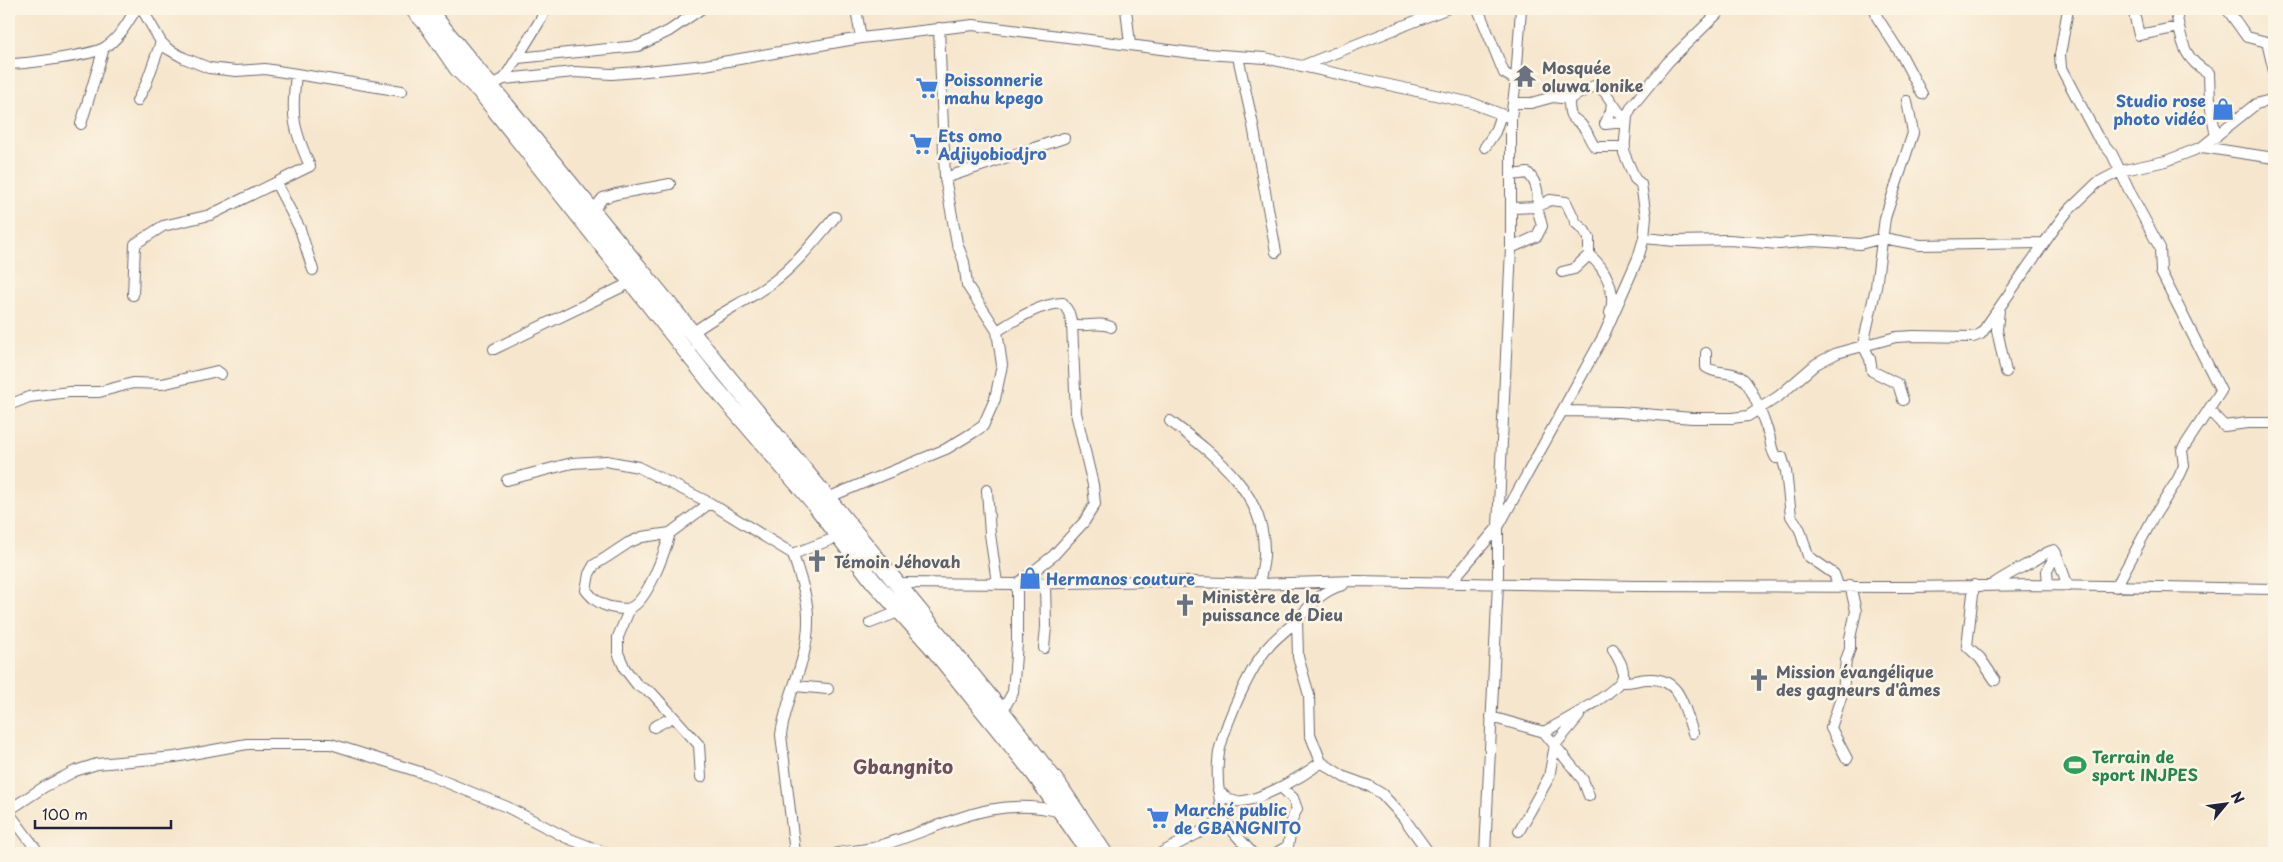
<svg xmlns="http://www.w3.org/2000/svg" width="2283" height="862" viewBox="0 0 2283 862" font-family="'Playpen Sans',sans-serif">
	<rect width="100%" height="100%" fill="#fcf5e5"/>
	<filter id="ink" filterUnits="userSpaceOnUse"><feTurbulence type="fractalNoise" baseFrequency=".02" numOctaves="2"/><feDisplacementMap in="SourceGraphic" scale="10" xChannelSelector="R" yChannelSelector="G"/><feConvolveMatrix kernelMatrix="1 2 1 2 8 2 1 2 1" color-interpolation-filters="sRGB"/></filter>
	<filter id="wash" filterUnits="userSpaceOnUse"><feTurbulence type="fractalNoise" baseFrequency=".0096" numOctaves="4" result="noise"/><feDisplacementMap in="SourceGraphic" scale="20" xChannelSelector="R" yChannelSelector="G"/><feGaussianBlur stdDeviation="1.12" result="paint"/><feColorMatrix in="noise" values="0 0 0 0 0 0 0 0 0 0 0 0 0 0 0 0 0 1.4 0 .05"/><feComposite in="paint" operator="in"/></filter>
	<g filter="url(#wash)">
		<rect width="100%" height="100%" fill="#f6e6cd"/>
	</g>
	<g filter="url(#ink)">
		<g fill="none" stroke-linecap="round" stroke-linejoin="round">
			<defs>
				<path id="street" d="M142,9L161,42L168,49L184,58L209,68L236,71L265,69L402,91
					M856,9L861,38
					M1126,9L1130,44
					M1478,9L1504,73L1516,80
					M1875,9L1877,17L1902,56L1922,94
					M2068,9L2060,55L2061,68L2097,136L2112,154L2133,198L2160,248L2161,272L2221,391L2182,450L2184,466L2178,479L2153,518L2116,587
					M2133,9L2139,35L2179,27
					M2227,9L2247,37L2267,42L2274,71
					M2176,13C2182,40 2182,59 2209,73L2210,103L2216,137
					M1238,57L1252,120L1276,252
					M518,58L638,46L669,31L701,9
					M9,64C25,64 92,55 104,48C119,39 127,23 136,9
					M1302,66L1446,9
					M504,79L541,19L545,9
					M491,85L504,79L574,72L612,74L637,72L705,65L861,38L973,25L1192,53L1265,58L1472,103L1511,118
					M1569,99C1569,125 1575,114 1585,129C1589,136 1590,141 1595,147H1625
					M137,101L146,84L161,42
					M1612,102L1611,111L1605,124L1626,122
					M1514,103H1531L1553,97L1569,99L1594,86L1604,91L1626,122
					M81,124L104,48
					M1485,147L1495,132L1501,114
					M2202,147L2274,158
					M945,178L1064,138
					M276,183L300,229L313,270
					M1511,208L1537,207C1539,193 1537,183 1528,173L1511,175
					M592,211L603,198L616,194L670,184
					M1644,238L1675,241L1729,240L1779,244L1813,241L1860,244L1883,238L1920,245L2043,243
					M1511,248L1537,236L1542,226L1537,207L1550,200L1566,202L1576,223L1584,230L1589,238V255L1574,269L1562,272
					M1589,255C1606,268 1617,293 1610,313
					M133,295L135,244L163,226L210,215L310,166C293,128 291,116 296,75
					M1999,310L1997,330L2006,372
					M997,331C1017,319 1039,304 1063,303L1069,313L1072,324C1085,328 1099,321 1111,327
					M691,334C717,314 747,301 773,282C797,264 815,240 835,217
					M494,349L632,282
					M1706,353V367C1716,375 1733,370 1743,379C1752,386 1764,421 1768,432C1772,442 1769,446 1776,458L1782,457L1786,471L1791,516L1800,530L1808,556L1834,574L1838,585
					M1903,400L1898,384L1872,371L1870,359L1863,345L1876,287L1885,218L1913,133L1907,101
					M9,405L29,397L69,392H99L133,383L162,384L217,371L221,374
					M2209,410L2224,426L2248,423H2274
					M1563,411L1620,412L1692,418H1732L1748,416L1779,396L1816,364L1837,353L1896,337L1914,336L1973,337L1981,334L2054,229L2067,212L2097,183L2120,171L2166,161L2202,147L2256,104L2274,99
					M1170,421C1213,454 1264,491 1264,550C1265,561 1261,573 1259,584
					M507,480L572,463L606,461L638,467L710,503L793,554C799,575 809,599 808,622C808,661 786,696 781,735L795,853
					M987,490L990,534L997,583
					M827,498L946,449L974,432L983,426L995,399L1002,365L997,331L967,285L964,262L957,243L945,178L939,28
					M670,533C665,551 648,601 630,608C625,610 615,608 610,607C599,604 593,599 586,590L589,574L594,565L607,557L628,543L642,537L670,533L710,503
					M2056,553L2068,586
					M793,554L838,537
					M1451,582L1498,527L1604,335L1638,258L1644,238L1646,217L1641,184L1635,179L1624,153L1627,116L1632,106L1668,62L1722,9
					M896,583L1017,584L1159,581L1259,584L1356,581L1637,586L1908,587L2048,585L2274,589
					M1974,585L1967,646L1980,658L1995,680
					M1992,585C2006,575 2021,568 2037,559C2043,555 2046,552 2054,550L2056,553L2047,571L2048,585
					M630,608L618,637V653L625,669L638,686L652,693L699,745L701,777
					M1297,620L1298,657L1309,695L1310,734L1321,762L1344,777L1369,786L1382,794L1403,817L1429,853
					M870,623L901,611
					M1044,648L1046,627L1045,584
					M1621,682C1632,683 1638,679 1648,679C1681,677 1684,708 1693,733
					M795,686L828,689
					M1002,712L1013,692L1017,643V584L1053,556L1084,522L1095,504L1093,485L1076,413L1072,324
					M1491,717L1544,732C1560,723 1622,691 1623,675C1624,666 1617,657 1613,649
					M654,727L673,717
					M1544,732L1583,780L1589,796
					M1847,759L1831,728L1843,691L1846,660L1850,649V638L1856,611L1850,585
					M1218,790C1222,793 1226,799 1230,800C1250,808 1305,775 1321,762
					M9,810L44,787L75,771L97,764L175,757L247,744H331L426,774L507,807L565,837L606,853
					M9,813L39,853
					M1223,820C1219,799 1215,769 1220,748C1227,720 1251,665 1270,645C1278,636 1288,629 1296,621C1311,605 1321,591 1343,585
					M1519,831L1549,777L1555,745L1579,716
					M838,853C850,851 863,850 876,847C940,829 991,793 1061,812
					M1161,853L1223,820L1252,853
					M1276,853L1288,846C1292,829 1288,825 1297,809L1293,798L1281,787
					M1485,853L1498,583V527L1511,248V118L1516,80L1521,9"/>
				<path id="primary" d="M413,9L426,23L457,68L480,91L712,384L814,503L873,581L932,647L1033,772L1090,853
					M429,11L1002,712L1060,787L1104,853"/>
			</defs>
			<use href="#street" stroke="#6c676e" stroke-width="12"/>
			<use href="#primary" stroke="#6c676e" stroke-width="18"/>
			<use href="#street" stroke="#fff" stroke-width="10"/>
			<use href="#primary" stroke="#fff" stroke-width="16"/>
		</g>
	</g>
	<defs>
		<symbol id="temple-bare" viewBox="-9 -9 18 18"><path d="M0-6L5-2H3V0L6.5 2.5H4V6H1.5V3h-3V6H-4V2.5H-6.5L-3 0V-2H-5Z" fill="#6b7280" stroke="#fcf5e5" stroke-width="2.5" paint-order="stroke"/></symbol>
		<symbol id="supermarket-bare" viewBox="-9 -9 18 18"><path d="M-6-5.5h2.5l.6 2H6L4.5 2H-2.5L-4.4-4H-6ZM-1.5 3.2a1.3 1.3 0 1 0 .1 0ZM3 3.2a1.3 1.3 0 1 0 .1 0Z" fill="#3f7fe0" stroke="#fcf5e5" stroke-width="2.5" paint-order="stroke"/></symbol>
		<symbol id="shop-bare" viewBox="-9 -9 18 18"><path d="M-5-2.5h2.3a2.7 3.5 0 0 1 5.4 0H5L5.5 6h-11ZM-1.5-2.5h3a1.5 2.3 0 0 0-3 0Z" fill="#3f7fe0" stroke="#fcf5e5" stroke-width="2.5" paint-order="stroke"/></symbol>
		<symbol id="church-bare" viewBox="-9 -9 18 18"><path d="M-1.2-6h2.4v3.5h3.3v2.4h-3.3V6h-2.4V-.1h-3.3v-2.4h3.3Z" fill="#6b7280" stroke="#fcf5e5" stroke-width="2.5" paint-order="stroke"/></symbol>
		<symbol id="stadium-bare" viewBox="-9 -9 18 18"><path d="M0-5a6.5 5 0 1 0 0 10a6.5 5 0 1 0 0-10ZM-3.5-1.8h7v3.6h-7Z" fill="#2e9e5b" stroke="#fcf5e5" stroke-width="2.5" paint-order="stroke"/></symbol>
	</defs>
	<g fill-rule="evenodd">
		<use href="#temple-bare" x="1509" y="60" width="32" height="32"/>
		<use href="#supermarket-bare" x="911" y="72" width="32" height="32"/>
		<use href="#shop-bare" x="2207" y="93" width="32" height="32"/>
		<use href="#supermarket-bare" x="905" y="128" width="32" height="32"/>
		<use href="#church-bare" x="801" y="545" width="32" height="32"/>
		<use href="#shop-bare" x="1014" y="562" width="32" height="32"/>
		<use href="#church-bare" x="1169" y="589" width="32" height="32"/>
		<use href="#church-bare" x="1743" y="664" width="32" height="32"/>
		<use href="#stadium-bare" x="2059" y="749" width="32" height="32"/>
		<use href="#supermarket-bare" x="1142" y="802" width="32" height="32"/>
	</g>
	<g text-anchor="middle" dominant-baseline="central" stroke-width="5" stroke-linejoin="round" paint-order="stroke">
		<g font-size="16" font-weight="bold" fill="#5b616d" stroke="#fcf5e5" text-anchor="start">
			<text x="1542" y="67">Mosquée<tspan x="1542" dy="18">oluwa lonike</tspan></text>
			<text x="834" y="561">Témoin Jéhovah</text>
			<text x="1202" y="596">Ministère de la<tspan x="1202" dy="18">puissance de Dieu</tspan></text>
			<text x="1776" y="671">Mission évangélique<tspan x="1776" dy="18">des gagneurs d'âmes</tspan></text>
		</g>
		<g font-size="16" font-weight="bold" fill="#366cbe" stroke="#fcf5e5" text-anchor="start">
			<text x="944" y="79">Poissonnerie<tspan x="944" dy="18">mahu kpego</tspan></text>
			<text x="2206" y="100" text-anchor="end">Studio rose<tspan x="2206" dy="18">photo vidéo</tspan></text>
			<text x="938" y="135">Ets omo<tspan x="938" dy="18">Adjiyobiodjro</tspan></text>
			<text x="1046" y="578">Hermanos couture</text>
			<text x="1174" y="809">Marché public<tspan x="1174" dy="18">de GBANGNITO</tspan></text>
		</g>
		<g font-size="16" font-weight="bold" fill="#27864d" stroke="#fcf5e5" text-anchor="start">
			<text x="2092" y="756">Terrain de<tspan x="2092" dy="18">sport INJPES</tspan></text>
		</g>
		<g font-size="19" font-weight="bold" fill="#6c5060" stroke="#fcf5e5">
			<text x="903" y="766">Gbangnito</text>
		</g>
	</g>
	<rect width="2283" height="862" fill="none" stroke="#fcf5e5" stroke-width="30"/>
	<g transform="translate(2226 804) rotate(61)" stroke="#fcf5e5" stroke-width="4" paint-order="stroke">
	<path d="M0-4L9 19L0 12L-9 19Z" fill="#22223b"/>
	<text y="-8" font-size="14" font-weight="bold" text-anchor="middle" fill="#22223b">N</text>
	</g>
	<path d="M35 820v8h136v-8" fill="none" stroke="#22223b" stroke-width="2.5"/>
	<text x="42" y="820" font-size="15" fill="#22223b" stroke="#fcf5e5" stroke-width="4" paint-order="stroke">100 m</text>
</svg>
